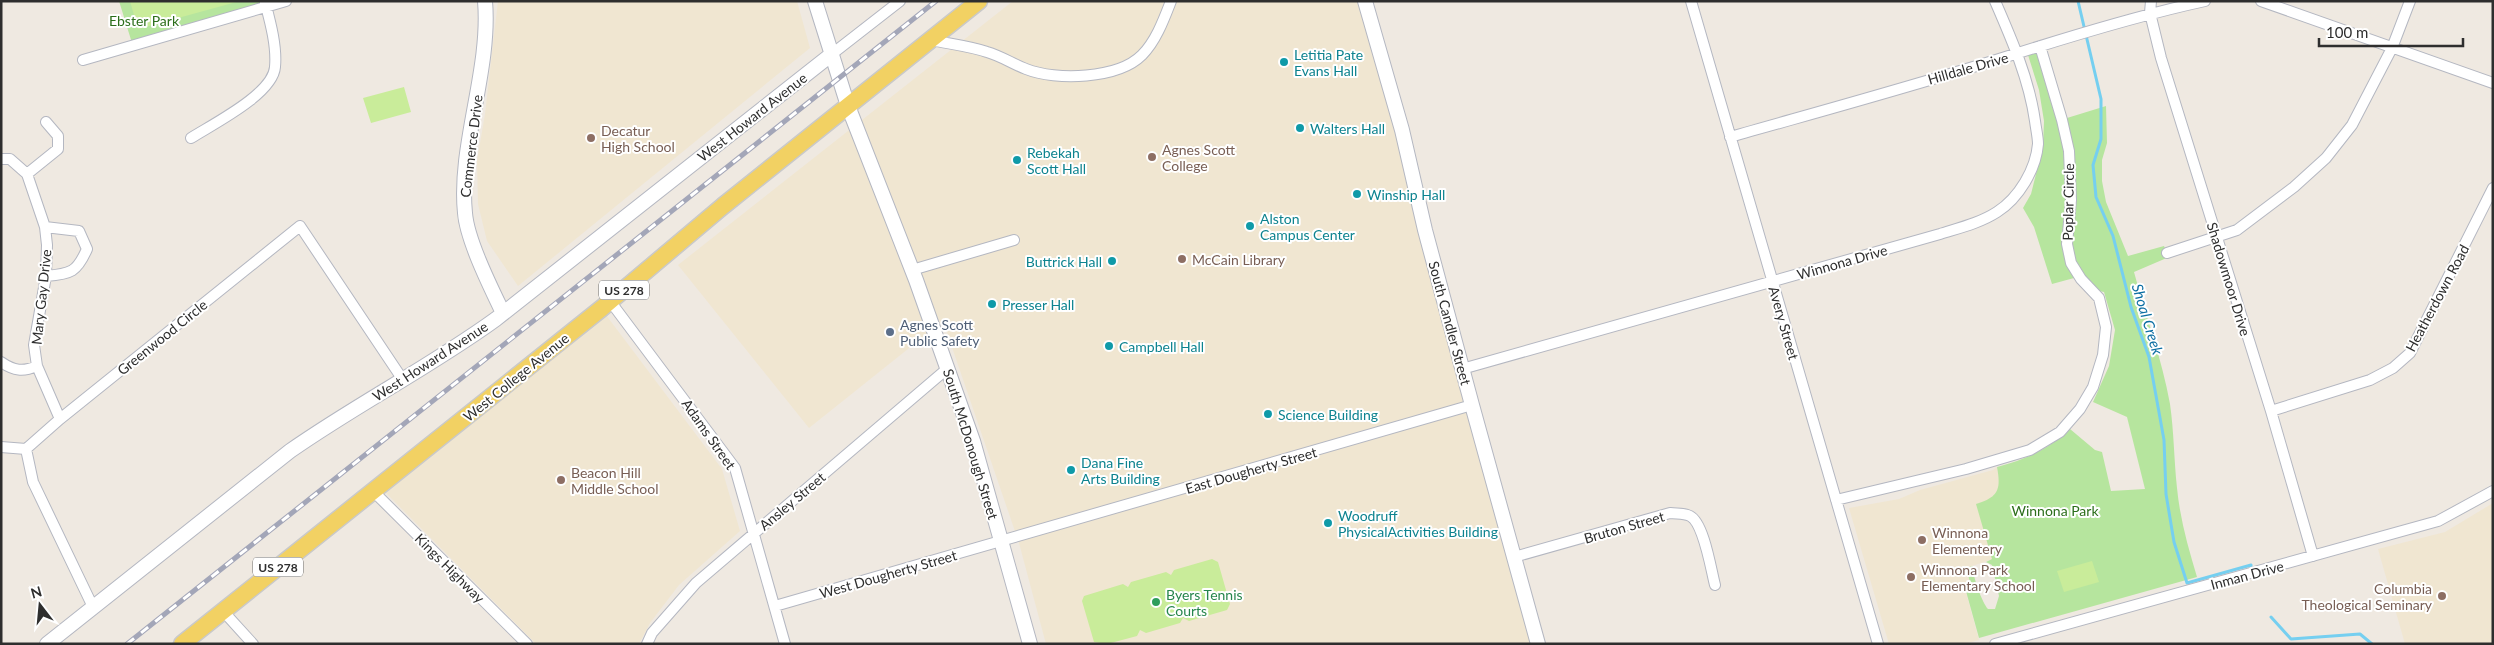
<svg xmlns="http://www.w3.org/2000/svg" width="2494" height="645" viewBox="0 0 2494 645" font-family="Lato,sans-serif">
	<rect width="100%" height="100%" fill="#efe9e1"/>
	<path fill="#f0e6d1" d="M498,1H797L810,48L518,286L487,241L478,204L477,161L485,114Z
		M1013,1H1366L1539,644H1046L1019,543L943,321L809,428L678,265Z
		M603,311L722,469L740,531L679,585L650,623L639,644H536L383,490Z
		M1997,467L2000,485L1997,492L1989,500L1977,504L1993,559L1966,568L1970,583L1964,585L1979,640L1964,644H1889L1849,508L1899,499L1920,490L1993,470Z
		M2493,503V644H2405L2378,549L2445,532Z"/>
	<path fill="#b6e59e" d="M119,1H262L263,5L132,43Z
		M2046,50L2067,118L2106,106L2107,143L2102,160V181L2106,202L2128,256L2164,246L2169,257L2134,272C2146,317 2162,359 2170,404C2174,432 2174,460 2177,488C2180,519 2188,547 2197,577L1979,638L1964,584L1970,582L1966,568L1973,566C1972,575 1982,602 1988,609H1995L1999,596L1992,565L1986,562L1992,559L1976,504C1999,497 2001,489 1997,467C2028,458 2046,451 2070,429L2095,450L2102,452L2111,491L2145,489L2127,417L2093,402L2109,366L2115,330L2104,292L2094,290L2091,293L2074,278L2052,284L2034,227L2023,208L2031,194L2043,146L2044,121L2039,90L2028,55Z"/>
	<path fill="#c9ec9a" d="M130,1H240L138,29Z
		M404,87L411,112L371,123L363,98Z
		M1212,559L1218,562L1230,604L1227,610L1189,621L1183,618L1180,623L1146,633L1140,630L1137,636L1107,644L1094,642L1082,601L1084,596L1123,584L1128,587L1131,582L1166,572L1171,575L1174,570Z
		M2092,561L2099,582L2064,592L2057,571Z"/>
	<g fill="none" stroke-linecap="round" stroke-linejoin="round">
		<path stroke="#75cff0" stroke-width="3" d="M2078,1L2101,99V139L2093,165L2096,197L2113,236L2131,307L2149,357L2164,440L2166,494L2174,542L2187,583L2251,565V568
			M2271,617L2291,639L2360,634L2372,644"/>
		<defs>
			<path id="street" d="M1691,1L1878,644
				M2151,1L2150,13L2161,58L2271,411L2313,556
				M2261,1L2493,83
				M931,40C950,44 969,46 987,52C1001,56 1013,64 1026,69C1056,81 1118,79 1142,55C1156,41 1164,19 1171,1
				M832,54L900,1
				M83,60L286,1
				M1730,137C1825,110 1921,84 2015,54C2078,34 2140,15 2205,1
				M191,138C213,124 273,94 275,67C277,46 270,21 265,2
				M1,159H10L27,174L45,227L47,245L46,276L34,345L37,366L60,419
				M27,174L58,149V136L46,122
				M45,227L79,231L87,249C77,272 71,274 46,276
				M2167,253L2237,230L2294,187L2326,158L2352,125L2392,48L2410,1
				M912,270L1014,240
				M610,301L735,468L785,644
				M1,362C14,371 23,372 37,366
				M1462,369L1940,234C1959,228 1980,223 1997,212C2019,198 2036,169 2038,144C2038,137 2036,129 2035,121C2029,79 2012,40 1995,1
				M2271,411L2370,380L2393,368L2410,353L2493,188
				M1,447L26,449
				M26,449L60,419L300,226L403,380
				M26,449L33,482L93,607
				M373,491L527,644
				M1836,500L1966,469L2030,450L2060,432L2080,409L2093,387L2103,355L2106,327L2099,298L2081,279L2071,263L2067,244L2071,200L2069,151L2062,120L2040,46
				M1514,557L1670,513C1677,514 1684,513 1690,516C1704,523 1711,570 1715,585
				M775,606L1472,405
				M223,611L253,644
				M647,644L652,633L696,583L948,368
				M1995,644L2438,521L2493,491"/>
			<path id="secondary" d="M485,1C491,70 458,146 465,213C467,240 491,288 503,313
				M815,1L848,106L916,280L973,441L1030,644
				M1365,1L1402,130L1425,230L1472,405L1538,644
				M47,644L290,451C357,404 430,367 496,319L832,54"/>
			<path id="primary" d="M182,644L602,308L723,206L979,1"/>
		</defs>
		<use href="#street" stroke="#b4b7c1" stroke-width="12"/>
		<use href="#secondary" stroke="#b4b7c1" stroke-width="16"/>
		<use href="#primary" stroke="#c9c9c9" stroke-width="19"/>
		<use href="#street" stroke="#fff" stroke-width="10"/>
		<use href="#secondary" stroke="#fff" stroke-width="14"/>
		<use href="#primary" stroke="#f2d163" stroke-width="16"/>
		<defs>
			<path id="rail" d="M127,644L936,1"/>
		</defs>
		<use href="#rail" stroke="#a3a6b8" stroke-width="5"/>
		<use href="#rail" stroke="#fff" stroke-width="3" stroke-dasharray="9" stroke-linecap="butt"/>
	</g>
	<g fill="#0f9aa8" stroke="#fff" stroke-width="2">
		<circle cx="1284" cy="62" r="5"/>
		<circle cx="1300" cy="128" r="5"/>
		<circle cx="1017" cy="160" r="5"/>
		<circle cx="1357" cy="194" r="5"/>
		<circle cx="1250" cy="226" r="5"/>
		<circle cx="1112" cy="261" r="5"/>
		<circle cx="992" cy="304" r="5"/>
		<circle cx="1109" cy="346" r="5"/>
		<circle cx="1268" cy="414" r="5"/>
		<circle cx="1071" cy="470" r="5"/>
		<circle cx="1328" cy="523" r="5"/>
	</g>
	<g fill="#8d6e63" stroke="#fff" stroke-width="2">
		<circle cx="591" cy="138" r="5"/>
		<circle cx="1152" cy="157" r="5"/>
		<circle cx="1182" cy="259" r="5"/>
		<circle cx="561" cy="480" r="5"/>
		<circle cx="1922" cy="540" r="5"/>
		<circle cx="1911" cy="577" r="5"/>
		<circle cx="2442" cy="596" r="5"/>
	</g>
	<circle fill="#5c6f8a" stroke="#fff" stroke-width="2" cx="890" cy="332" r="5"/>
	<circle fill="#2e9e5b" stroke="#fff" stroke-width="2" cx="1156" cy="602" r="5"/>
	<g text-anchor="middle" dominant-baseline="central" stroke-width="4" stroke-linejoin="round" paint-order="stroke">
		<g fill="#fff" stroke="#6d6d6d" stroke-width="1">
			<rect x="599" y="280.5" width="50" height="19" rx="4"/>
			<rect x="253" y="557.5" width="50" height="19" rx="4"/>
		</g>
		<g font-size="12" font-weight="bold" fill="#2e2e2e">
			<text x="624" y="290">US 278</text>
			<text x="278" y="567">US 278</text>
		</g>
		<g font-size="14" fill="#2c6e1b" stroke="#fff">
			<text x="144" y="20">Ebster Park</text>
			<text x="2055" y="510">Winnona Park</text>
		</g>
		<g font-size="14" fill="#0d838f" stroke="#fff" text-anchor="start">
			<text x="1294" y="54">Letitia Pate<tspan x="1294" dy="16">Evans Hall</tspan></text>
			<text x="1310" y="128">Walters Hall</text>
			<text x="1027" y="152">Rebekah<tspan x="1027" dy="16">Scott Hall</tspan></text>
			<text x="1367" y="194">Winship Hall</text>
			<text x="1260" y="218">Alston<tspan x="1260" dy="16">Campus Center</tspan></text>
			<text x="1102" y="261" text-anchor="end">Buttrick Hall</text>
			<text x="1002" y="304">Presser Hall</text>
			<text x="1119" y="346">Campbell Hall</text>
			<text x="1278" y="414">Science Building</text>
			<text x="1081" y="462">Dana Fine<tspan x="1081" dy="16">Arts Building</tspan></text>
			<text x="1338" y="515">Woodruff<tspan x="1338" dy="16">PhysicalActivities Building</tspan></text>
		</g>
		<g font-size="14" fill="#2e2e2e" stroke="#fff">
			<text transform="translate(1968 68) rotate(-16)">Hilldale Drive</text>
			<text transform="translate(752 117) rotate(-38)">West Howard Avenue</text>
			<text transform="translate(471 146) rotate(-83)">Commerce Drive</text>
			<text transform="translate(2068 202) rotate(-89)">Poplar Circle</text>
			<text transform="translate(1842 262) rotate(-16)">Winnona Drive</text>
			<text transform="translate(2229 279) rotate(73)">Shadowmoor Drive</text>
			<text transform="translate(41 297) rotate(-84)">Mary Gay Drive</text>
			<text transform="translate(2437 298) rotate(-62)">Heatherdown Road</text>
			<text transform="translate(1450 323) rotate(75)">South Candler Street</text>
			<text transform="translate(1784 323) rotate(74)">Avery Street</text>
			<text transform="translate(162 337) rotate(-39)">Greenwood Circle</text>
			<text transform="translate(430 361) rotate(-33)">West Howard Avenue</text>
			<text transform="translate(516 377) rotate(-39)">West College Avenue</text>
			<text transform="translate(709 434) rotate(55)">Adams Street</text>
			<text transform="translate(971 444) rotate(73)">South McDonough Street</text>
			<text transform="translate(1251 470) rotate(-16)">East Dougherty Street</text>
			<text transform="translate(792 501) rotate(-40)">Ansley Street</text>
			<text transform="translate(1624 527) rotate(-16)">Bruton Street</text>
			<text transform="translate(450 568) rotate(45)">Kings Highway</text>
			<text transform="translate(888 574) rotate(-16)">West Dougherty Street</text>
			<text transform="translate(2247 575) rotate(-15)">Inman Drive</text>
		</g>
		<g font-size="14" fill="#785e54" stroke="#fff" text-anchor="start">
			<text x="601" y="130">Decatur<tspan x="601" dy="16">High School</tspan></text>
			<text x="1162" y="149">Agnes Scott<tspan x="1162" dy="16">College</tspan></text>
			<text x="1192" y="259">McCain Library</text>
			<text x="571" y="472">Beacon Hill<tspan x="571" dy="16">Middle School</tspan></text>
			<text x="1932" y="532">Winnona<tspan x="1932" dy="16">Elementery</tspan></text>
			<text x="1921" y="569">Winnona Park<tspan x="1921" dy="16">Elementary School</tspan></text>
			<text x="2432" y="588" text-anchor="end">Columbia<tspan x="2432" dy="16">Theological Seminary</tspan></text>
		</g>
		<g font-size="14" fill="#4e5e75" stroke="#fff" text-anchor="start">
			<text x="900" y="324">Agnes Scott<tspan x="900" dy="16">Public Safety</tspan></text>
		</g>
		<g font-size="14" fill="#27864d" stroke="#fff" text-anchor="start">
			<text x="1166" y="594">Byers Tennis<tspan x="1166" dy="16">Courts</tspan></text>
		</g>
		<g font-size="15" font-style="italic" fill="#0d6fa3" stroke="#fff">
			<text transform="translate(2148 319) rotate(73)">Shoal Creek</text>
		</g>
	</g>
	<rect width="2494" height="645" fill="none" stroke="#2e2e2e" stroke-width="5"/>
	<g transform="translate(40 605) rotate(344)" stroke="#ffffff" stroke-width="4" paint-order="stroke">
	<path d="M0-4L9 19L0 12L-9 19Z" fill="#2e2e2e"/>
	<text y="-8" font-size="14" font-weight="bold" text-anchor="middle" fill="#2e2e2e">N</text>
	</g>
	<path d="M2319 38v8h144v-8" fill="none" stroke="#2e2e2e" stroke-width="2.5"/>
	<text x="2326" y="38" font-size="15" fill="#2e2e2e" stroke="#ffffff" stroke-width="4" paint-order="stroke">100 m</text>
</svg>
